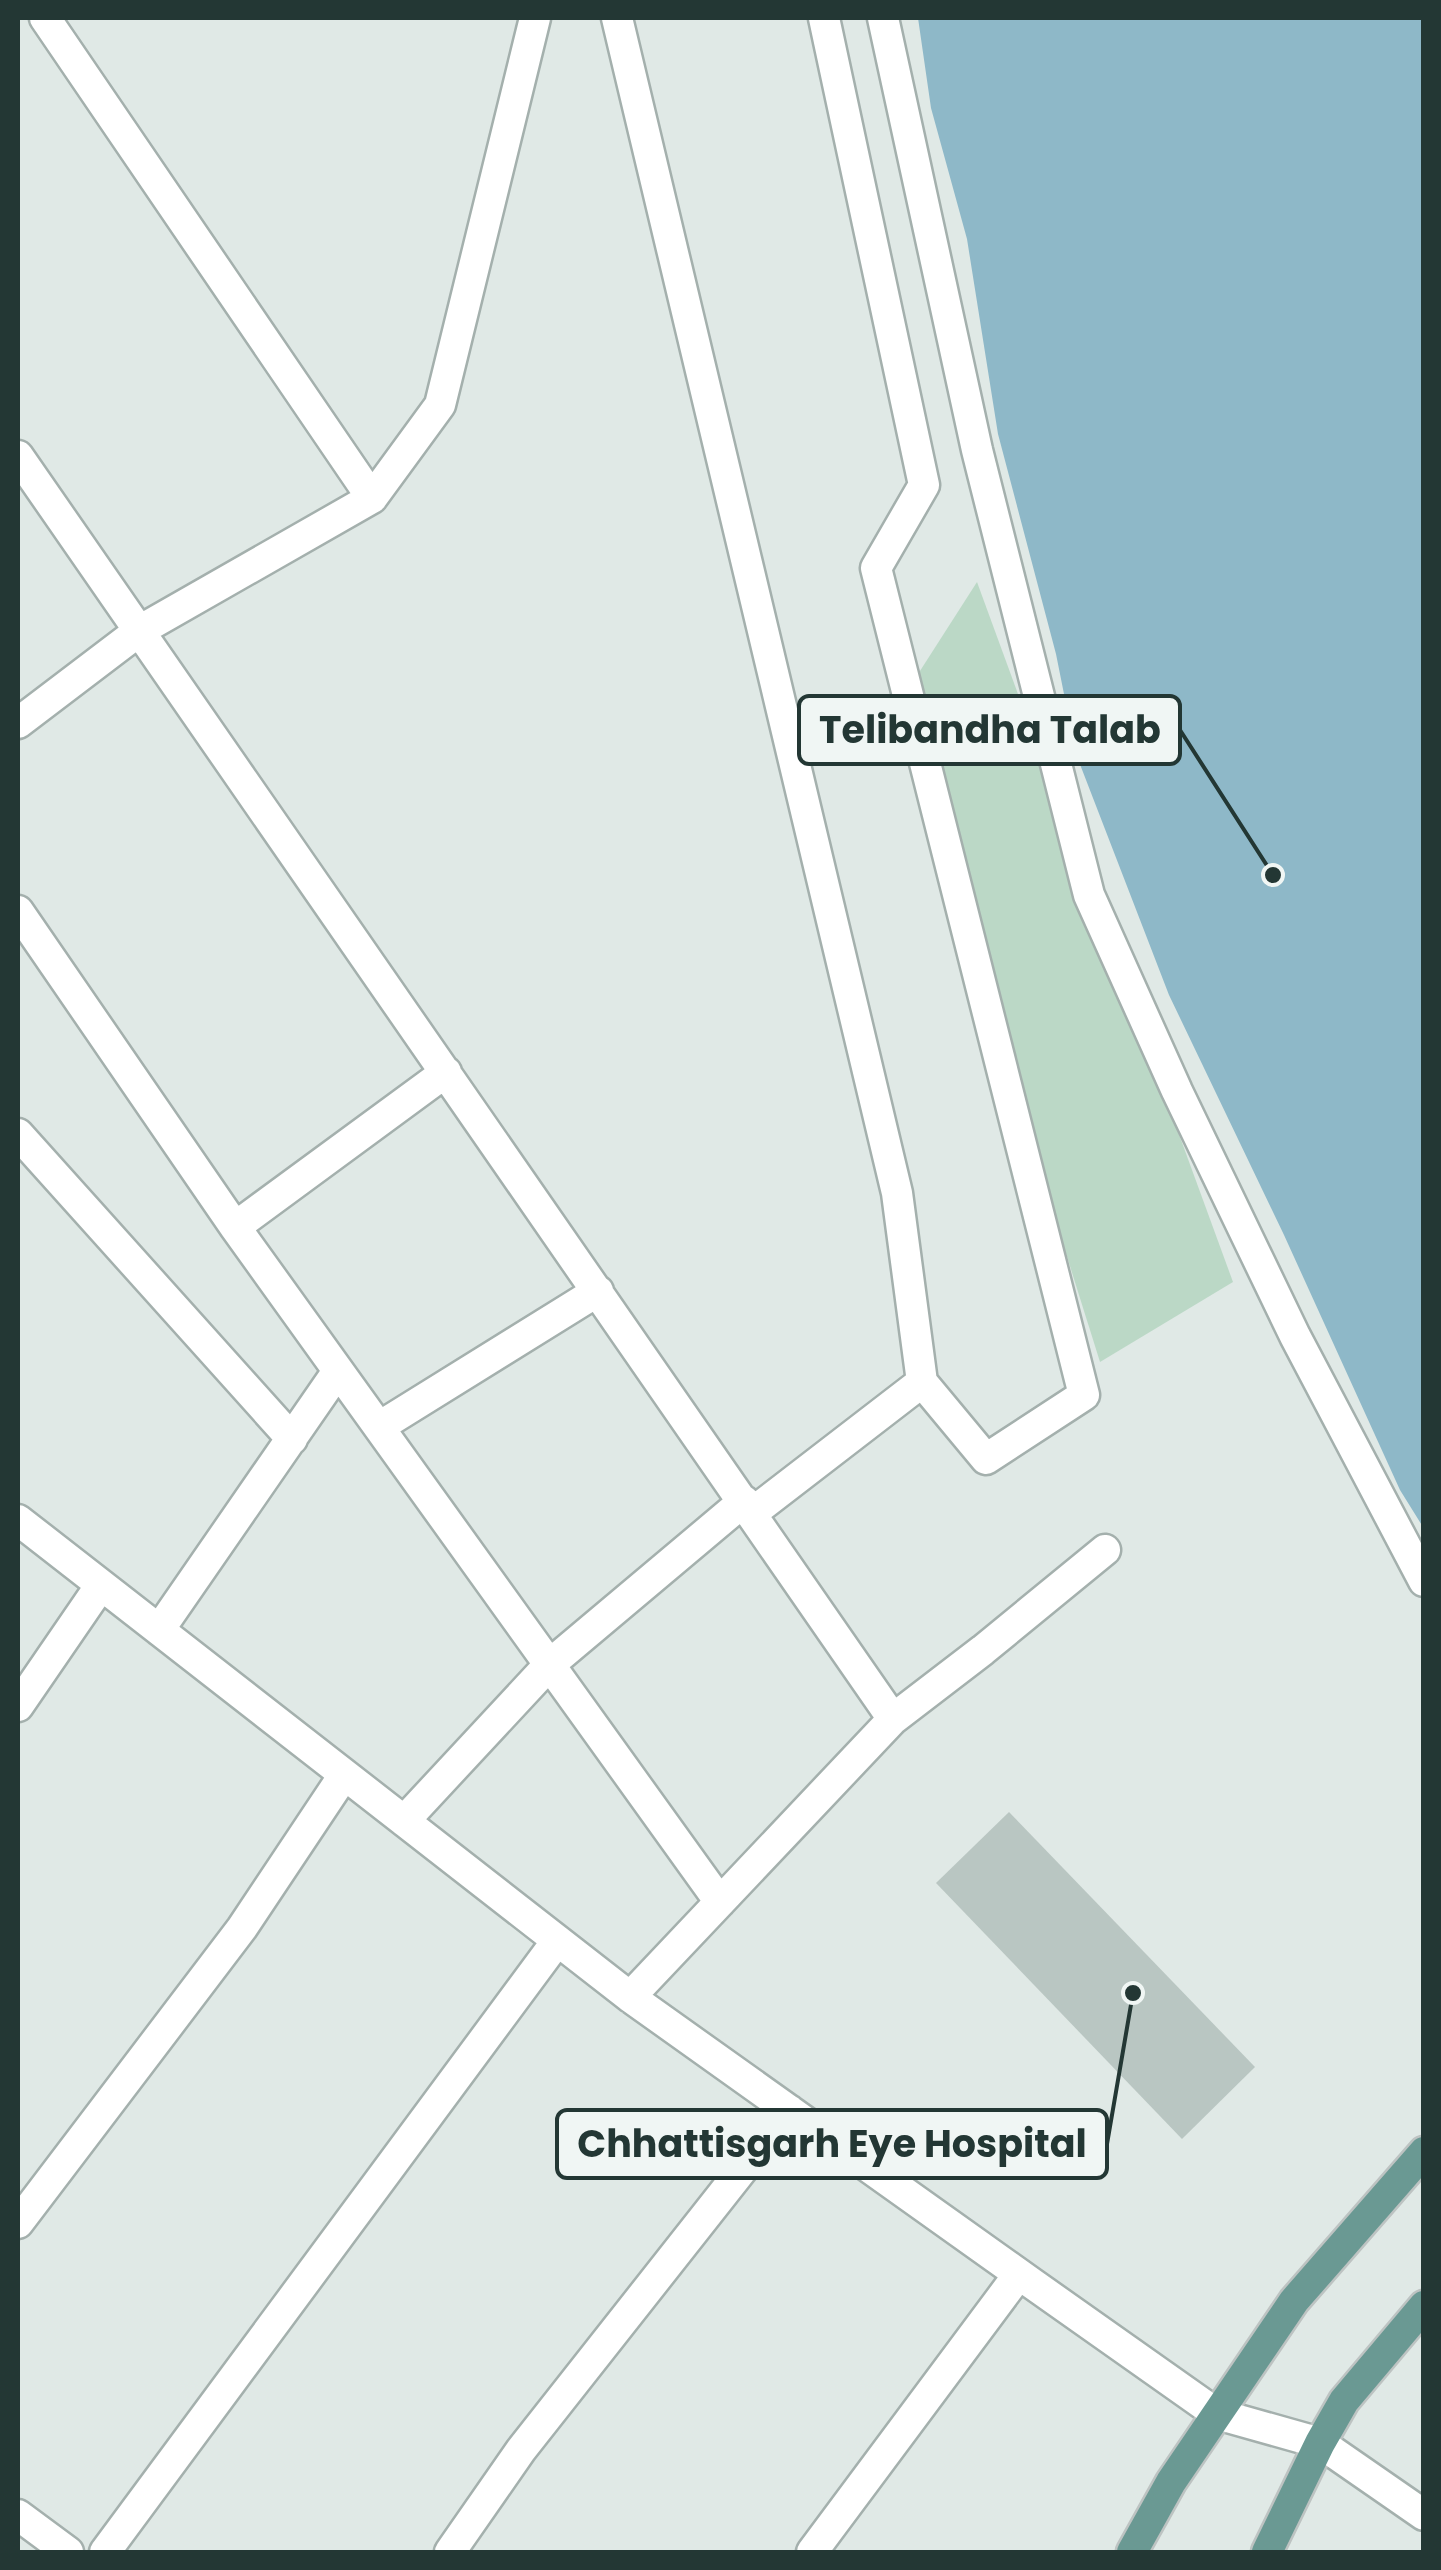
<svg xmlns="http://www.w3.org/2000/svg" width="1441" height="2570" viewBox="0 0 1441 2570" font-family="Poppins,sans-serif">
	<rect width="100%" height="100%" fill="#e0e9e6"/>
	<path fill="#bbd8c6" d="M977,582L1233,1282L1100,1362L1002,1049L902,699Z"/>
	<path fill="#8eb8c8" d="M918,18H1423V1527L1400,1490L1284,1235L1169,995L1076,754L1056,654L998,434L967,239L931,108Z"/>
	<path fill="#b9c6c2" d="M1009,1812L1255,2067L1182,2139L936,1883Z"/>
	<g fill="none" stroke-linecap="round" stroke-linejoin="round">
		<defs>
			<path id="street" d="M617,18L897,1193L922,1382L752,1513
				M824,18L924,485L876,568L1084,1395L986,1459L922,1382
				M883,18L977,450L1089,895L1177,1091L1295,1336L1424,1581
				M18,456L893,1719
				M372,498L440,405L535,18
				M18,723L139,631L372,498L45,18
				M18,911L235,1227L720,1902
				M18,1134L292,1439
				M235,1227L446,1072
				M379,1427L598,1291
				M18,1520L630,1997L1030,2282L1217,2414L1320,2443L1424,2515
				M159,1630L338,1371
				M18,1706L101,1585
				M404,1821L549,1665L744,1501
				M630,1997L893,1719L983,1650L1105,1550
				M18,2223L242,1928L344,1775
				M18,2515L68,2552
				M105,2552L557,1941
				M450,2552L521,2450L789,2110
				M812,2552L1019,2274"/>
			<path id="primary" d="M1132,2552L1171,2482L1294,2301L1424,2152
				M1267,2552L1320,2443L1344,2401L1424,2306"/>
		</defs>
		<use href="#street" stroke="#a4b0ad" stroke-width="35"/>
		<use href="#primary" stroke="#bdc3c2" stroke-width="35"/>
		<use href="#street" stroke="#fff" stroke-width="30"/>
		<use href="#primary" stroke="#6a9993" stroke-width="30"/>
	</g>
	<path fill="none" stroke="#233734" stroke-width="4" d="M1273 875L1180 730M1133 1993L1107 2144"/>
	<g fill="#233734" stroke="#f0f6f4" stroke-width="4">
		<circle cx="1273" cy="875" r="10"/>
		<circle cx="1133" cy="1993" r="10"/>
	</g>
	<g fill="#f0f6f4" stroke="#233734" stroke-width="4">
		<rect x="799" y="696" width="381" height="68" rx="10"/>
		<rect x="557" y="2110" width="550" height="68" rx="10"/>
	</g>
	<g font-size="38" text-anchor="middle" font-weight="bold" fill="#233734">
		<text x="990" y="743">Telibandha Talab</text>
		<text x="832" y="2157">Chhattisgarh Eye Hospital</text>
	</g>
	<rect width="1441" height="2570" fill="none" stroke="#233734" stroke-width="40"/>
</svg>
